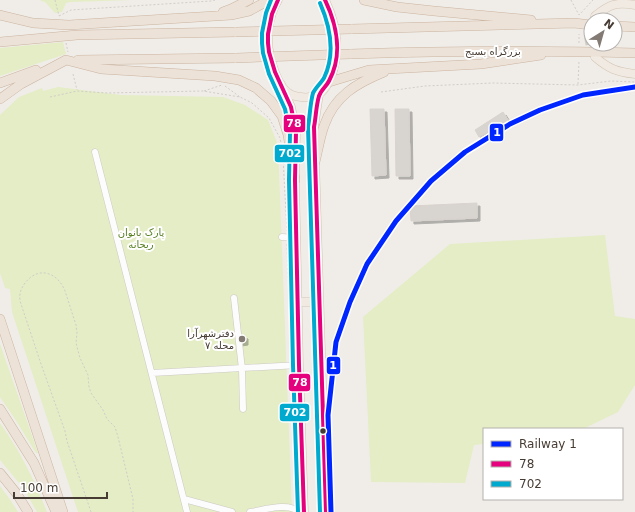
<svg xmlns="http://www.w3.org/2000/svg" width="635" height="512" viewBox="0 0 635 512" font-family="'DejaVu Sans',Cairo,sans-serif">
	<defs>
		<filter id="shadow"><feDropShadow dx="3" dy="3" stdDeviation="0" flood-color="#0004"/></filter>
	</defs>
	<rect width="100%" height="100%" fill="#f0ede8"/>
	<path fill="#e4edc5" d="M39,0H132L70,2L66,3L62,12L55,13L45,2Z
		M63,42L66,54L0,76V48Z
		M58,87L121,95L223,97L245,105L268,120L278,145L292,512H78L12,312L10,289L5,288L0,273V115L19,97L42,88L43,91Z
		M605,235L615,316L635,319V385L618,412L585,428L579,429H484V444L474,445L465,483L371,482L363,317L450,244Z
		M0,344L38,453H36L15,419L0,397Z
		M0,423C20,451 35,481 47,512H37L24,489L0,460Z
		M0,486L11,501L18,512H0Z"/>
	<path fill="#d8d4cf" stroke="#d9d3ce" filter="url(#shadow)" d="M370,109H384L386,175L372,176Z
		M395,109H409L410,176H396Z
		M503,112L508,120L479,137L475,130Z
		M477,203V218L411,221L410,206Z
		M242,335L245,336V342L239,343L238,336Z"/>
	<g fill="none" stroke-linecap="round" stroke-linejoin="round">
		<path stroke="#cecac4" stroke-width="8" stroke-dasharray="8 4" stroke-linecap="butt" d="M591,25C586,36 589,45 594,56"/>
		<defs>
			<path id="minor" d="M95,152L187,512
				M282,237L297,238
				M234,298L242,369L243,409
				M152,373L299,365
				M184,499L232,512
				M250,512C264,510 288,502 299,512"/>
			<path id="major" d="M278,0C268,16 266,38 270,56C273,68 280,90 292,95C295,96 298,97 301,97C306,98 314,97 319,94C324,91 329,82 331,77C341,50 337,25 325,0
				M595,16C610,4 616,2 635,5
				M595,57C609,69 617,72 635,74
				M281,84L291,107L296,132L295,180L299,365L304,512
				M319,94L314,127L326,512
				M298,302H319"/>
			<path id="highway" d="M364,0L397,7L434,11L531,20
				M223,12L231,9L249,0
				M0,15L33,23L69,25L231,15L249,11L269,0
				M615,26L635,27
				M351,29L574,23L591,25
				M0,42L77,35L236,32
				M350,54C445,51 540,50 635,53
				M78,60L236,58
				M329,82L369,70L481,64L541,55
				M0,83L36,70
				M0,99L21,84L66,60L101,69L215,76L239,80L256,88L271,101L282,116L288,135L295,180
				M315,162C318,150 320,137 324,126C334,96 357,83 384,72
				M0,319L63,512
				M0,409L34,463L56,512
				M0,473L17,494L28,512"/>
		</defs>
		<use href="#minor" stroke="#cdc9c4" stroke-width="7"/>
		<use href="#major" stroke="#d4c5b3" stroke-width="9"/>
		<use href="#highway" stroke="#cbb4a0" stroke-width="10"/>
		<path stroke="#d1ccc9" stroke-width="1" stroke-dasharray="2 2" stroke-linecap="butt" d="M55,0L59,16
			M571,0L579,15L593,0
			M59,16L71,10L211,1L215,0
			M66,43L68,52
			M579,43V34
			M73,74L77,90
			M578,84L579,61
			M225,86L240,97
			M204,91L222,85
			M381,92L425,86L493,83L578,85L611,81L635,82
			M50,97L77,91L107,93L203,91L240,97L252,103L269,118L280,138L282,149
			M283,158L287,231
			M287,244L291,347
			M91,512L67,441L65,431L41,364L20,301C19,293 21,289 25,283C39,265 58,273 65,291L76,325L77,333L76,343L80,358L88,375L89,387L91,393L103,410L107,419L115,427L118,437L133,499V512"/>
		<use href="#minor" stroke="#fdfcfc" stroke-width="6"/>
		<use href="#major" stroke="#f1eae3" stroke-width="8"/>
		<use href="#highway" stroke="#ece2d8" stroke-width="9"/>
		<defs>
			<path id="highway-bridge" d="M236,32L351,29
				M236,58L350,54"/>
		</defs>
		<use href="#highway-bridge" stroke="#cbb4a0" stroke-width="10" stroke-linecap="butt"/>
		<use href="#highway-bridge" stroke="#ece2d8" stroke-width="9"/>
		<defs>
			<path id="bus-1" d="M278,0L272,14L268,34V43L269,52L275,72L291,107L296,132L295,180L299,365L304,512
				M325,0C337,25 343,55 329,81C326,87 321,90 319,96C316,106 316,117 314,127L326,512"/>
			<path id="bus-2" d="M271,0L266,13L262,33V43L263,53L269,74L285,109L290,133L289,180L293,365L298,512
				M320,3C330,26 336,53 324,78C321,83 316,87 313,93C310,104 310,116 308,127L320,512"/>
		</defs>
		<use href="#bus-1" stroke="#fff" stroke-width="7"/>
		<use href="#bus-2" stroke="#fff" stroke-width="7"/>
		<use href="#bus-1" stroke="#e5007d" stroke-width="4"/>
		<use href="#bus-2" stroke="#00a9ce" stroke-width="4"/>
		<defs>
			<path id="rail-1" d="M331,512L328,415L336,342L350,302L367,264L396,221L431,181L465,152L510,124L540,110L583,95L635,87"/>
		</defs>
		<use href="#rail-1" stroke="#fff" stroke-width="8"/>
		<use href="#rail-1" stroke="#0026ff" stroke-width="5"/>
	</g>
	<circle fill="#827a73" stroke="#fff" stroke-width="1.5" cx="242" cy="339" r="4"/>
	<circle fill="#473c34" stroke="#fff" stroke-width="1.5" cx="323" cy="431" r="3.5"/>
	<g text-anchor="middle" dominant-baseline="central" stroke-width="4" stroke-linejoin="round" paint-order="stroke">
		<g font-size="10" fill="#473c34" stroke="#fff">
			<text x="493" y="51">بزرگراه بسیج</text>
		</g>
		<g font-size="10" fill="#567f20" stroke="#fff">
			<text x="141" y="232">پارک بانوان<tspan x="141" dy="12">ریحانه</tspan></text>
		</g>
		<g font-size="10" fill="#473c34" stroke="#fff" text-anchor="end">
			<text x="234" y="333">دفترشهرآرا<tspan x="234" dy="12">محله ۷</tspan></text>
		</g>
	</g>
	<g stroke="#fff" stroke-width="1.5">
		<rect x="283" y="114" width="23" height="19" rx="4" fill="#e5007d"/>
		<rect x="489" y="123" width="15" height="19" rx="4" fill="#0026ff"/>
		<rect x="274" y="144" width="31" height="19" rx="4" fill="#00a9ce"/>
		<rect x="326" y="356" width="15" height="19" rx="4" fill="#0026ff"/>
		<rect x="288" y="373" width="23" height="19" rx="4" fill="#e5007d"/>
		<rect x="279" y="403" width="31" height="19" rx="4" fill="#00a9ce"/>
	</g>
	<g font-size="11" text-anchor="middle" font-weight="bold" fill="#fff">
		<text x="294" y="127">78</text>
		<text x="497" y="136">1</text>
		<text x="290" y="157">702</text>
		<text x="333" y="369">1</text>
		<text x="300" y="386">78</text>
		<text x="295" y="416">702</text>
	</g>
	<rect x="483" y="428" width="140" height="72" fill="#ffffff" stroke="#b5b1ae"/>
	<rect x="491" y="441" width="20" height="6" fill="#0026ff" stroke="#b5b1ae"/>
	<text x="519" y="448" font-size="12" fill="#473c34">Railway 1</text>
	<rect x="491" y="461" width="20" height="6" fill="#e5007d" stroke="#b5b1ae"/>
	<text x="519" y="468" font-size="12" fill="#473c34">78</text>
	<rect x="491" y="481" width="20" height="6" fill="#00a9ce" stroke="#b5b1ae"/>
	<text x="519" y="488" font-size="12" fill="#473c34">702</text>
	<g transform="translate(603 32) rotate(37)"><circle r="19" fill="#ffffff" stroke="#b5b1ae"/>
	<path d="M0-3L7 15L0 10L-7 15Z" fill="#827a73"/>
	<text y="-6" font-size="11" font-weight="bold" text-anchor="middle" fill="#473c34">N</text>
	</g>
	<path d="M14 492v6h93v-6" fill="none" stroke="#473c34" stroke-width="2"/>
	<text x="20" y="492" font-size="12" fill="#473c34" stroke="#ffffff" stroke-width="3" paint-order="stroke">100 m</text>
</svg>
